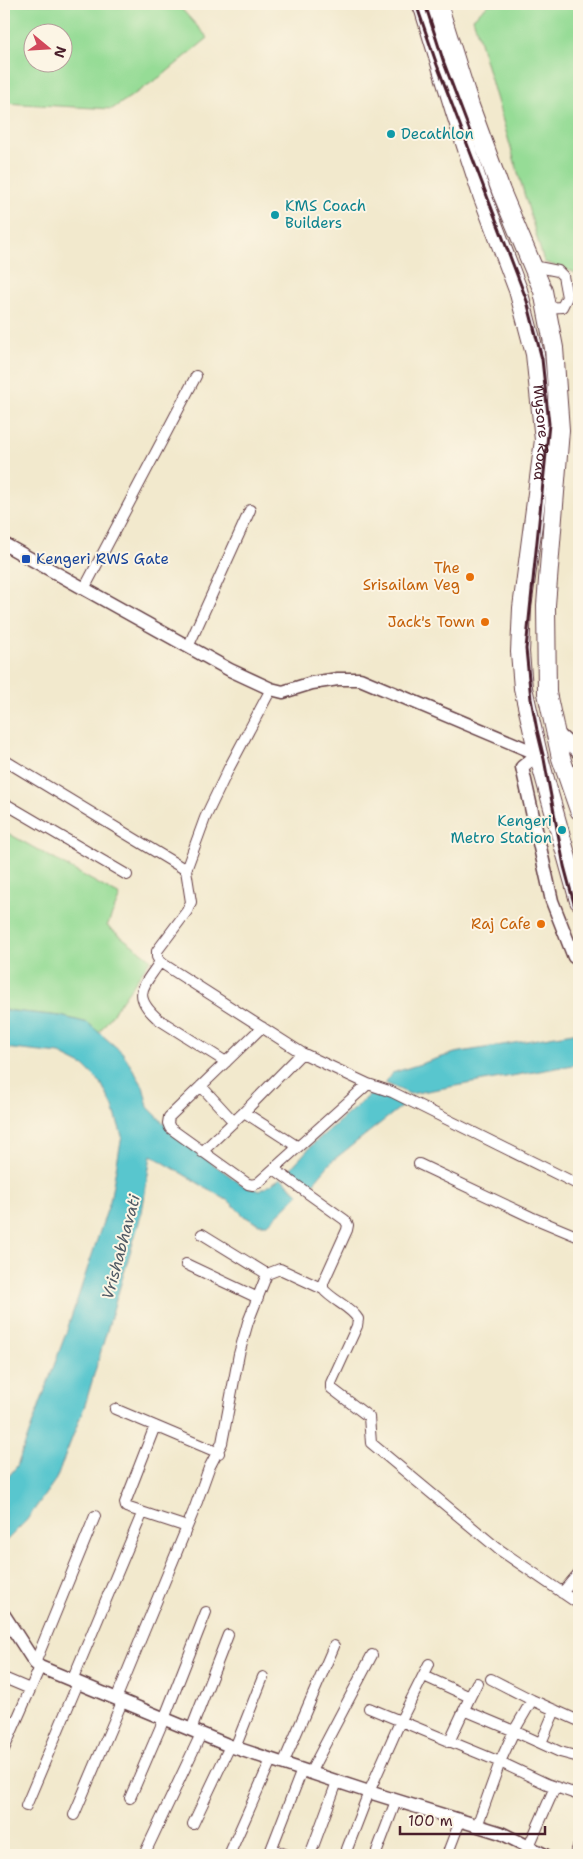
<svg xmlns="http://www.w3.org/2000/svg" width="583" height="1859" viewBox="0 0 583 1859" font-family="'Shantell Sans',sans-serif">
	<rect width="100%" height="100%" fill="#fcf5e5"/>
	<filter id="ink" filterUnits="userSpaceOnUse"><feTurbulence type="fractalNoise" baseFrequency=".02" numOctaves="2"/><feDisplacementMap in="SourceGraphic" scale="10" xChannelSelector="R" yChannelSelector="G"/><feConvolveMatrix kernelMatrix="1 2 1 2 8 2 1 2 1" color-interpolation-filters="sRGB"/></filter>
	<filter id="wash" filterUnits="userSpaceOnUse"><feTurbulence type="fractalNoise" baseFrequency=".0096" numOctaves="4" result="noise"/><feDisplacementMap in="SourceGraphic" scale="20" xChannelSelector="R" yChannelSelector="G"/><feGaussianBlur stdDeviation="1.12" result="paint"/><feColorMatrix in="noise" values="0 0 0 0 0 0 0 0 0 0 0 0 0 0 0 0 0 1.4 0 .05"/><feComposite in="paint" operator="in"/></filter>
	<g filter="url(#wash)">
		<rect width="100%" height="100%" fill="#f2e9cd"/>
		<path fill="#96dc96" stroke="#707e60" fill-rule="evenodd" d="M4,4H177L208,38L163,75L112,109L4,103ZM32,32H62V62H32Z
			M489,4H579V274L544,262L473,18Z
			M4,831L120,896L107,926L151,959L99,1033L88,1023L60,1016L4,1010Z"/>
		<path fill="#59c6ce" stroke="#52727c" d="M4,1010L60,1016L88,1023L123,1053L143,1086L148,1107L180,1140L241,1184L260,1191L281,1178L299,1194L268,1224H259L244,1216L230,1202L151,1155L142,1212L85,1405L56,1479L26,1521L4,1543V1482L17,1466L66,1333L110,1201L122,1136L113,1107L101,1083L84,1066L60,1054L4,1048Z
			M579,1032V1064L410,1094L385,1083L392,1073L455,1053Z
			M377,1089L406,1103L332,1161L310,1187L289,1170L314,1143Z"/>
	</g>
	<g filter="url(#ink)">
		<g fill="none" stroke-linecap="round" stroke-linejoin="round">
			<defs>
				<path id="minor" d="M533,266L558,271L563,276L567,297L562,307L546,308
					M84,589L196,376
					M188,647L250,510
					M271,689L229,768L205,818L186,870L191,902L187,911L157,951V957L160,962L302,1053L368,1084L392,1092L579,1185
					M4,760L186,870
					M4,803L127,875
					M160,962C143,987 131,995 158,1019L226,1062
					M262,1027L169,1117L168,1123L170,1128L248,1184L253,1185L258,1183L368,1084
					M201,1086L234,1122
					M244,1112L298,1147
					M202,1152L244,1112L302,1053
					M419,1164L531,1217L579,1237
					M274,1169L345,1220L348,1225L347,1230L323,1283V1289C333,1301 350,1306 358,1319L357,1326L331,1383V1388L369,1417L371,1443L497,1548L579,1604
					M202,1234L267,1274
					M186,1264L258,1298
					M115,1409L219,1453
					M155,1426L125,1503L126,1507L187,1527
					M562,1593L579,1573
					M35,1663L95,1516
					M424,1676L470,1697L449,1742
					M4,1678L30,1689
					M491,1679L532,1700L579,1721
					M72,1681L142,1514
					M470,1697L477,1683
					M116,1699L194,1510L209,1468L222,1443L239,1354L248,1322L267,1274L280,1269L323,1289
					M369,1708L500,1762L547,1784L579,1795
					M464,1710L514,1731L560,1752L579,1757
					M4,1718L15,1723
					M191,1730L228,1635
					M541,1743L555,1710
					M235,1748L263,1677
					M4,1749L40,1667
					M283,1764L334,1646
					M310,1773L372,1655
					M130,1798L164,1719L206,1612
					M26,1806L78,1683
					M74,1815L122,1702
					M193,1824L230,1746
					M477,1826L500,1762L514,1731L532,1700
					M529,1846L555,1787
					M272,1849L287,1855
					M347,1849L369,1792L400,1722L429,1664
					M377,1851L396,1801
					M144,1855L201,1734
					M229,1855L271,1760
					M269,1855L302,1770
					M310,1855L337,1782
					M447,1855L460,1821
					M575,1855L579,1845"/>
				<path id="tertiary" d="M4,544L230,670L271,689L283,692L312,683L338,679H360L538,754L522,767L552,901L574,957L579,959
					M555,731L579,753
					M4,1615L35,1663L40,1667L230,1746L369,1792L501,1833L545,1855"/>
				<g id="trunk">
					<path d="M438,4L470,106L501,191L543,291L554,348L560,430L546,605L547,693L561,758L579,810"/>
					<path id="s1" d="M423,7L455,112L482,195L518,290L535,354L544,440L522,608L520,652L523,688L538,754L579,901"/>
				</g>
				<path id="motorway" d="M422,4L423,7"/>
			</defs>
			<use href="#minor" stroke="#633d43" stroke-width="12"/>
			<use href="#tertiary" stroke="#633d43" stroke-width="15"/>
			<use href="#trunk" stroke="#633d43" stroke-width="20"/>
			<use href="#motorway" stroke="#633d43" stroke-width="21"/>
			<use href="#minor" stroke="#fff" stroke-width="10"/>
			<use href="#tertiary" stroke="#fff" stroke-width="12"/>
			<use href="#trunk" stroke="#fff" stroke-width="18"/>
			<use href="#motorway" stroke="#fff" stroke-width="19"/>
			<path stroke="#4a1f2b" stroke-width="3" d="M416,4L437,65L527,301L542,359L549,424L526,649L531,699L537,730L544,759L564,866L579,922
				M425,4L444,63L472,137"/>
		</g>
	</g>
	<g fill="#0f9aa8" stroke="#fcf5e5" stroke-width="2">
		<circle cx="391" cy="134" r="5"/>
		<circle cx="275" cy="215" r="5"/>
		<circle cx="562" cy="830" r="5"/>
	</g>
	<rect fill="#1a4fb4" stroke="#fcf5e5" stroke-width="2" x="21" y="554" width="10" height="10" rx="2.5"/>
	<g fill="#e8710a" stroke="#fcf5e5" stroke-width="2">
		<circle cx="470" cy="577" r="5"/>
		<circle cx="485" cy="622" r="5"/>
		<circle cx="541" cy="924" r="5"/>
	</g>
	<g text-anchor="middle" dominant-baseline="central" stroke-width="4" stroke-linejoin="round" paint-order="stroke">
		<g font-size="15" fill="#0d838f" stroke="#fcf5e5" text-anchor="start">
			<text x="401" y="134">Decathlon</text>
			<text x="285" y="206">KMS Coach<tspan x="285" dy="17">Builders</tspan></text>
			<text x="552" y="821" text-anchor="end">Kengeri<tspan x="552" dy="17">Metro Station</tspan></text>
		</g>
		<g font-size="15" fill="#4a1f2b" stroke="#fcf5e5">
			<text stroke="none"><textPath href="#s1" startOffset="444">Mysore Road</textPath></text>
		</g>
		<g font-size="15" fill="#164399" stroke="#fcf5e5" text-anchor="start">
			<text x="36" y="559">Kengeri RWS Gate</text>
		</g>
		<g font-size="15" fill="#c56008" stroke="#fcf5e5" text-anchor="end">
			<text x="460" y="568">The<tspan x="460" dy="17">Srisailam Veg</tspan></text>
			<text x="475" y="622">Jack's Town</text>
			<text x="531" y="924">Raj Cafe</text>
		</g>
		<g font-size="16" font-style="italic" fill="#4f5964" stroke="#fcf5e5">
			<text transform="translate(121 1247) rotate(-75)">Vrishabhavati</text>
		</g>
	</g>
	<rect width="583" height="1859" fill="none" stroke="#fcf5e5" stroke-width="20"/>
	<g transform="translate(48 48) rotate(108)"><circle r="24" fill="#fcf5e5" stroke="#b59f9b"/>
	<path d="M0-4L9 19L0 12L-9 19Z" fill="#d1495b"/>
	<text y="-8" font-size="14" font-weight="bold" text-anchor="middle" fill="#4a1f2b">N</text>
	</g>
	<path d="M400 1826v8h145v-8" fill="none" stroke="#4a1f2b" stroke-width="2.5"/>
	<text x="408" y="1826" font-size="15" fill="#4a1f2b" stroke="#fcf5e5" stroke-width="4" paint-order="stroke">100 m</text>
</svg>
